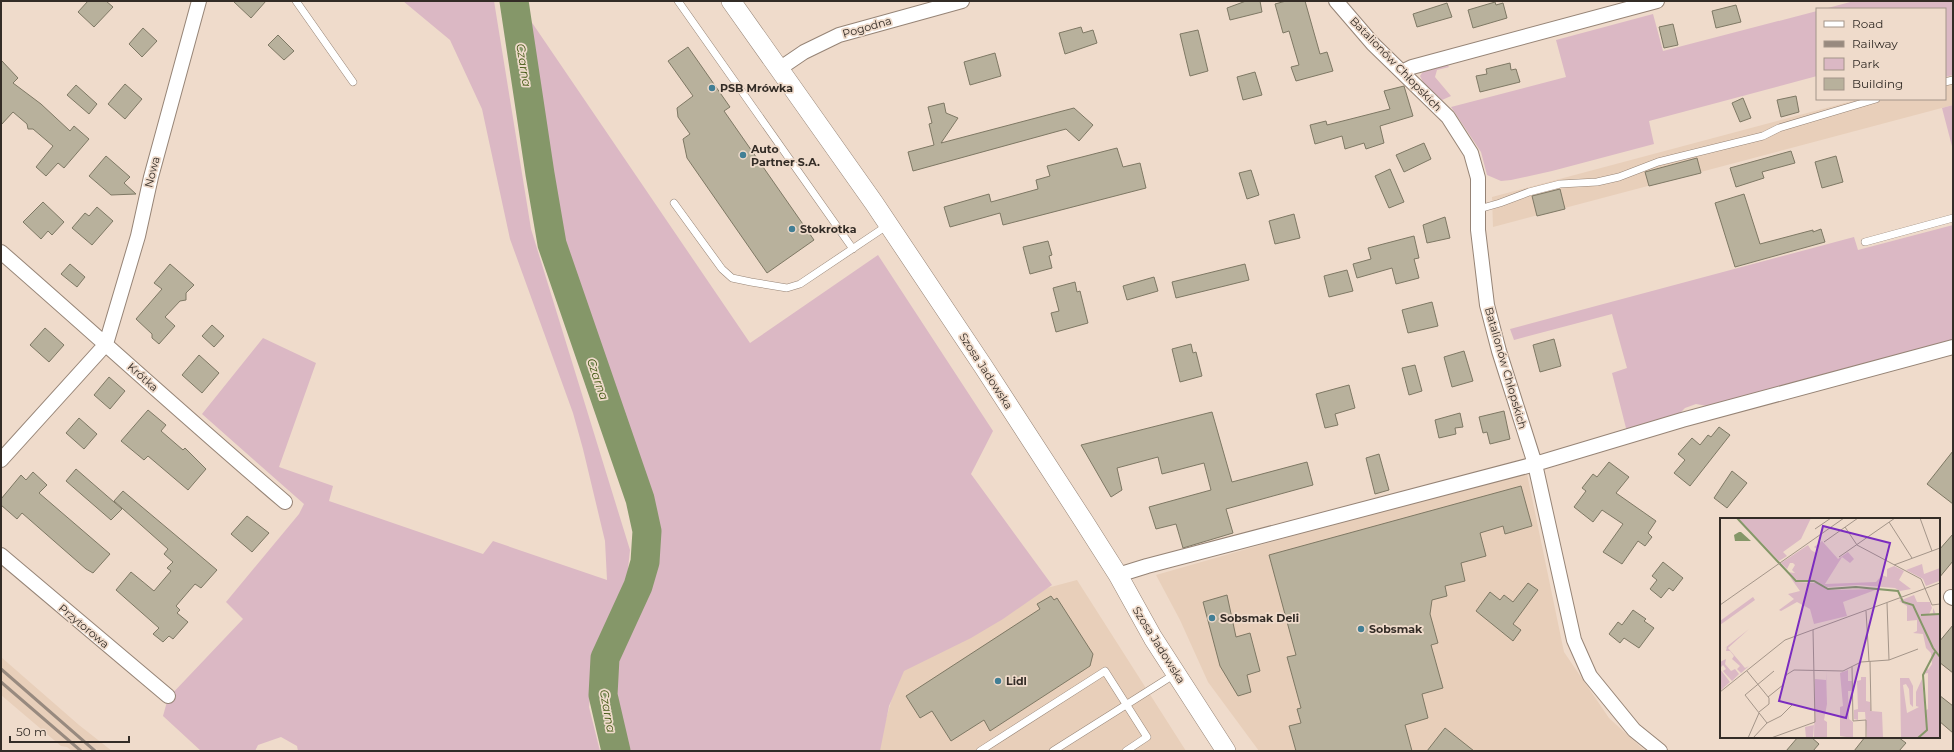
<svg xmlns="http://www.w3.org/2000/svg" width="1954" height="752" viewBox="0 0 1954 752" font-family="Montserrat,sans-serif">
	<rect width="100%" height="100%" fill="#efdbcb"/>
	<path fill="#e8cfba" d="M1953,75V105L1493,227L1492,197L1860,99H1945V77Z
		M1526,469L1564,652L1609,718L1645,751H1259L1208,682L1180,620L1156,575Z
		M1077,580L1186,751H877L913,624Z
		M1,657L79,725L112,751H72L67,747L61,746L1,695Z"/>
	<path fill="#dbb8c4" d="M403,1H494L531,229L630,550L626,588L593,671L589,707L600,751H298L297,746L281,737L258,745L255,751H201L163,716L168,698L243,619L226,602L299,514L304,504L202,414L263,338L316,363L279,467L333,486L329,501L483,554L493,541L607,580L605,541L583,449L573,413L510,239L482,109L450,40Z
		M1854,1H1953V75L1945,77V9H1824Z
		M520,5L750,343L878,255L993,431L971,474L1052,585L1003,619L971,638L904,671L889,706L880,751H625L612,694L614,665L645,597L653,566L655,532L648,498L560,242Z
		M1817,11V76L1649,121L1654,144L1552,171L1511,180L1501,181L1487,175L1481,152L1451,107L1566,77L1556,40L1653,14L1663,51Z
		M1447,64L1449,67L1437,70L1435,77L1451,96L1442,100L1424,84L1420,76L1424,70Z
		M1953,105V150L1942,108Z
		M1953,225V341L1738,401L1707,406L1696,404L1685,408L1679,414L1627,432L1612,373L1627,368L1612,314L1514,340L1510,329L1854,237L1858,250Z"/>
	<g fill="none" stroke-linecap="round" stroke-linejoin="round">
		<path stroke="#859769" stroke-width="29" d="M514,1L540,174L552,244L640,499L647,531L645,562L638,586L605,658L603,695L616,751"/>
	</g>
	<path fill="#b8b19c" stroke="#7e7864" d="M88,1H106L113,7L94,27L78,12Z
		M233,1H266L251,18Z
		M1246,1H1260L1262,12L1230,20L1227,8Z
		M1286,1H1305L1320,54L1327,52L1333,71L1296,81L1291,67L1299,65L1289,31L1283,33L1275,4Z
		M1495,2L1496,5L1503,3L1507,18L1473,28L1468,10Z
		M1447,3L1452,17L1417,27L1413,14Z
		M1736,5L1741,22L1716,28L1712,11Z
		M1673,24L1678,45L1664,48L1659,27Z
		M1081,27L1083,33L1093,30L1097,43L1065,54L1059,33Z
		M143,28L157,41L142,57L129,44Z
		M1198,30L1208,71L1190,76L1180,34Z
		M278,35L294,51L284,60L268,45Z
		M688,47L730,107L724,111L814,240L767,273L687,158L683,139L690,134L678,117L677,108L693,96L668,61Z
		M995,53L1001,76L970,85L964,62Z
		M1,60L18,78L13,83L41,104L70,131L74,126L89,139L64,168L58,163L46,176L36,167L53,146L33,129H28L27,124L13,112L1,125Z
		M1510,63L1511,70L1516,69L1520,82L1480,92L1476,76L1487,74L1486,69Z
		M1255,72L1262,95L1243,100L1237,77Z
		M125,84L142,99L125,119L108,104Z
		M76,85L97,104L89,114L67,95Z
		M1404,86L1413,116L1380,126L1384,143L1366,149L1364,143L1345,149L1342,136L1315,144L1310,125L1326,121L1327,125L1390,109L1384,91Z
		M1796,96L1799,112L1781,117L1777,100Z
		M1743,98L1751,118L1740,122L1732,103Z
		M944,103L946,113L958,118L941,143L1074,108L1093,125L1079,141L1066,129L913,171L908,152L934,145L929,124L932,123L928,107Z
		M1424,143L1431,159L1404,172L1396,155Z
		M1117,148L1123,167L1140,163L1146,188L1003,225L1000,213L950,227L944,207L989,194L991,202L1038,189L1036,180L1050,176L1047,166Z
		M1791,151L1795,163L1762,172L1764,178L1736,187L1730,168Z
		M106,156L130,177L124,183L136,194L111,195L89,176Z
		M1836,156L1843,182L1822,188L1815,162Z
		M1697,158L1701,173L1649,186L1645,172Z
		M1390,169L1404,202L1389,208L1375,176Z
		M1251,170L1259,195L1247,199L1239,173Z
		M1560,189L1565,209L1537,216L1532,196Z
		M1744,194L1760,244L1813,230V232L1821,229L1825,242L1735,267L1715,203Z
		M43,202L64,222L52,235L48,231L41,239L23,222Z
		M97,207L113,221L92,245L72,228L85,213L89,216Z
		M1294,214L1300,238L1275,244L1269,221Z
		M1445,217L1450,238L1427,243L1423,225Z
		M1414,236L1419,258L1414,259L1419,278L1396,284L1392,268L1357,278L1353,264L1371,259L1368,248Z
		M1048,241L1052,255L1049,256L1052,268L1030,274L1023,247Z
		M70,264L85,277L77,287L61,274Z
		M170,264L194,285L186,293V300L180,301L165,317L175,326L159,344L152,338V334L136,319L162,289L154,283Z
		M1245,264L1249,280L1176,298L1172,282Z
		M1347,270L1353,291L1329,297L1324,276Z
		M1154,277L1158,291L1127,300L1123,286Z
		M1075,282L1077,292L1080,291L1088,323L1056,332L1051,313L1059,311L1053,288Z
		M1432,302L1438,326L1408,333L1402,310Z
		M212,325L224,336L214,347L202,336Z
		M45,328L64,345L49,362L30,345Z
		M1554,339L1561,366L1540,372L1533,345Z
		M1191,344L1193,353L1196,352L1202,376L1180,382L1172,349Z
		M1464,351L1473,381L1452,387L1444,357Z
		M199,355L219,373L202,393L182,375Z
		M1415,365L1422,391L1409,395L1402,368Z
		M109,377L125,391L110,409L94,395Z
		M1349,385L1355,408L1335,414L1338,425L1325,428L1316,394Z
		M148,410L166,425L161,431L183,450L185,448L206,469L188,490L148,456L144,460L121,441Z
		M1504,411L1510,439L1490,444L1487,432L1483,433L1479,417Z
		M1212,412L1232,482L1307,462L1313,485L1226,509L1233,533L1183,548L1176,524L1156,529L1149,507L1211,490L1204,463L1162,474L1158,457L1117,468L1122,490L1111,497L1081,445Z
		M1460,413L1463,427L1455,428L1456,434L1439,438L1435,420Z
		M79,418L97,434L84,449L66,433Z
		M1719,427L1730,435L1690,486L1674,473L1685,460L1678,454L1692,438L1700,445L1708,435L1711,437Z
		M1953,451V504L1927,484Z
		M1379,454L1389,490L1375,494L1366,458Z
		M1609,462L1629,477L1616,493L1656,521L1648,533L1652,537L1645,546L1638,541L1622,564L1603,552L1623,524L1602,510L1593,522L1574,507L1586,491L1582,488L1593,474L1597,477Z
		M76,469L122,509L111,520L66,481Z
		M1732,471L1747,483L1727,508L1714,498Z
		M33,472L47,485L39,493L110,554L93,573L86,569L22,513L17,519L1,505V499L21,475L26,480Z
		M1521,486L1532,526L1505,534L1503,526L1480,533L1486,556L1461,563L1465,581L1445,586L1447,596L1432,600L1430,614L1438,643L1431,645L1443,688L1422,694L1428,718L1405,725L1412,751H1296L1289,726L1301,723L1297,709L1301,708L1287,657L1296,655L1269,555Z
		M123,491L217,570L201,588L195,584L176,606L180,610L177,613L188,622L173,639L169,636L163,642L153,634L159,628L116,590L131,572L154,591L171,571L167,568L173,562L164,554L168,549L114,501Z
		M247,516L269,533L252,552L231,534Z
		M1953,534V561L1939,578V550Z
		M1663,562L1683,578L1673,591L1669,588L1661,598L1650,589L1657,580L1652,576Z
		M1528,583L1538,590L1513,624L1521,630L1513,641L1476,611L1490,592L1500,600L1504,595L1513,602Z
		M1227,595L1236,637L1250,633L1260,671L1247,675L1251,692L1238,696L1220,666L1203,602Z
		M1051,596L1054,600L1057,598L1093,654L1090,666L990,731L984,720L951,741L932,711L920,718L906,696L1040,609L1037,604Z
		M1633,610L1646,619L1644,621L1654,628L1639,648L1624,638L1620,643L1609,634L1618,622L1622,625Z
		M1953,625V673L1939,662V642Z
		M1939,695L1953,706V733L1939,721Z
		M1445,728L1474,751H1427Z
		M1798,737H1811L1819,744L1813,751H1786Z
		M1865,737H1898L1906,743L1899,751H1854Z"/>
	<g fill="none" stroke-linecap="round" stroke-linejoin="round">
		<defs>
			<path id="lane" d="M296,1L353,82
				M678,1L853,249
				M1945,82L1953,80
				M674,203L722,269L732,278L751,282L787,288L800,284L888,225
				M1479,209L1500,203L1529,192L1560,184L1597,182L1619,177L1658,162L1763,136L1779,128L1876,99
				M1865,242L1953,218
				M980,751L1105,671L1147,737L1126,751
				M1053,751L1175,674"/>
			<path id="street" d="M1336,1L1373,44L1448,117L1471,153L1478,178V230L1487,305L1499,351L1535,464L1574,640L1590,676L1634,730L1660,751
				M779,69L804,52L839,35L962,1
				M1402,72L1412,67L1657,1
				M1,252C96,335 189,420 285,502
				M1,460L106,344L138,236L151,177L199,1
				M1,555L168,696
				M1118,575L1147,566L1535,464L1682,420L1953,347
				M1951,597L1953,598"/>
			<path id="secondary" d="M731,1L874,203L983,366L1083,520L1118,575L1153,638L1226,751"/>
		</defs>
		<use href="#lane" stroke="#968476" stroke-width="8"/>
		<use href="#street" stroke="#968476" stroke-width="16"/>
		<use href="#secondary" stroke="#968476" stroke-width="20"/>
		<use href="#lane" stroke="#fff" stroke-width="7"/>
		<use href="#street" stroke="#fff" stroke-width="14"/>
		<use href="#secondary" stroke="#fff" stroke-width="19"/>
		<path stroke="#988a7f" stroke-width="3" d="M1,669L95,751
			M1,682L81,751"/>
	</g>
	<g fill="#427f95" stroke="#efdbcb" stroke-width="1.5">
		<circle cx="712" cy="88" r="4"/>
		<circle cx="743" cy="155" r="4"/>
		<circle cx="792" cy="229" r="4"/>
		<circle cx="1212" cy="618" r="4"/>
		<circle cx="1361" cy="629" r="4"/>
		<circle cx="998" cy="681" r="4"/>
	</g>
	<g text-anchor="middle" dominant-baseline="central" stroke-width="3.5" stroke-linejoin="round" paint-order="stroke">
		<g font-size="11" fill="#332c26" stroke="#efdbcb">
			<text transform="translate(867 27) rotate(-16)">Pogodna</text>
			<text transform="translate(1396 64) rotate(46)">Batalionów Chłopskich</text>
			<text transform="translate(152 172) rotate(-76)">Nowa</text>
			<text transform="translate(1506 368) rotate(74)">Batalionów Chłopskich</text>
			<text transform="translate(986 371) rotate(57)">Szosa Jadowska</text>
			<text transform="translate(143 377) rotate(42)">Krótka</text>
			<text transform="translate(84 626) rotate(40)">Przytorowa</text>
			<text transform="translate(1159 645) rotate(58)">Szosa Jadowska</text>
		</g>
		<g font-size="11" font-weight="bold" fill="#332c26" stroke="#efdbcb" text-anchor="start">
			<text x="720" y="88">PSB Mrówka</text>
			<text x="751" y="149">Auto<tspan x="751" dy="13">Partner S.A.</tspan></text>
			<text x="800" y="229">Stokrotka</text>
			<text x="1220" y="618">Sobsmak Deli</text>
			<text x="1369" y="629">Sobsmak</text>
			<text x="1006" y="681">Lidl</text>
		</g>
		<g font-size="12" font-style="italic" fill="#425812" stroke="#efdbcb">
			<text transform="translate(524 65) rotate(81)">Czarna</text>
			<text transform="translate(598 379) rotate(71)">Czarna</text>
			<text transform="translate(608 711) rotate(80)">Czarna</text>
		</g>
	</g>
	<g transform="translate(1720 518)">
		<rect width="220" height="220" fill="#efdbcb"/>
		<path d="M18,0H91L81,21L63,34L67,38L59,43ZM102,23L118,41L128,34L134,41L130,45L122,39L105,66L156,64L162,57L167,59V51L174,48L184,53L179,62L191,71L180,73L175,70L138,67L107,69L93,62H77L67,54L75,55L72,52L75,47L73,45H70L67,51L61,45L88,27L91,32L96,35L97,31L94,29ZM202,46L204,56L220,50L219,63L206,68L203,61L186,52ZM70,59L77,64L97,65L108,72L158,71L123,84L127,98L94,106L90,91L77,84L61,93L59,92L74,81L68,76L80,73ZM194,77L197,84H210L212,90L209,96L213,95V90L216,96H220V220H178H181L180,160H189L193,168V189L190,186L189,171L186,166L183,167L187,195L199,189L196,188V174L202,161L205,193L208,191V155L203,156L207,148L208,152L212,146L211,135L206,130L203,116L193,115L197,113V102L187,103V88L179,83ZM33,79L35,82L0,107V103ZM29,111L8,130L25,150L29,148L21,155L17,151L20,148L12,141L14,138L10,133H6L7,129L5,130ZM6,141L5,146L11,153L15,151L19,156L12,163L3,153L6,151L3,147L0,150V144ZM0,151L10,164L0,173ZM128,152V163H132V173H128L129,201L133,204V220L120,218V189L123,188L120,155ZM106,153L107,186L104,202L107,204V220H94L95,161L106,162ZM141,159H146V183L150,184L151,193L162,194L163,220H147L145,194H138V202L134,201V192L138,191L137,163L141,162ZM94,207L93,220H86L85,209Z" fill="#dbb8c4"/>
		<path d="M19,14H21L31,23H15L14,17Z" fill="#859769"/>
		<path fill="none" stroke="#859769" stroke-width="2" d="M17,0L76,63H94L108,71L136,69L178,73L183,84L193,87L213,130L220,139M201,97L220,96M198,220L207,212L203,157L215,134"/>
		<path fill="none" stroke="#a49589" stroke-width="1" d="M200,0L212,33M169,4L192,40M125,9L137,27L201,61L212,87L220,86M95,11L111,0M104,24L138,0M119,39L175,0M174,47L220,30M167,85L169,142M0,87L124,0M146,93L149,143M150,143L151,193M132,149L133,203L146,202V220M27,153L49,180V186L39,194M0,174L65,122L220,65M48,179L63,167L66,157L74,152L123,153L141,144L169,142L198,131M47,205L25,177L54,153M28,220L39,195M33,220L47,205L61,198L73,186M51,220L95,204L93,112"/>
		<path fill="#7b2cbf" fill-opacity="0.15" stroke="#7b2cbf" stroke-width="2" d="M103,8L170,25L126,200L59,183Z"/>
		<rect width="220" height="220" fill="none" stroke="#332c26" stroke-width="2"/>
	</g>
	<rect width="1954" height="752" fill="none" stroke="#332c26" stroke-width="4"/>
	<rect x="1816" y="8" width="130" height="92" fill="#efdbcb" stroke="#a49589"/>
	<rect x="1824" y="21" width="20" height="6" fill="#ffffff" stroke="#a49589"/>
	<text x="1852" y="28" font-size="12" fill="#332c26">Road</text>
	<rect x="1824" y="41" width="20" height="6" fill="#988a7f" stroke="#a49589"/>
	<text x="1852" y="48" font-size="12" fill="#332c26">Railway</text>
	<rect x="1824" y="58" width="20" height="12" fill="#dbb8c4" stroke="#a49589"/>
	<text x="1852" y="68" font-size="12" fill="#332c26">Park</text>
	<rect x="1824" y="78" width="20" height="12" fill="#b8b19c" stroke="#a49589"/>
	<text x="1852" y="88" font-size="12" fill="#332c26">Building</text>
	<path d="M10 736v6h119v-6" fill="none" stroke="#332c26" stroke-width="2"/>
	<text x="16" y="736" font-size="12" fill="#332c26" stroke="#efdbcb" stroke-width="3" paint-order="stroke">50 m</text>
</svg>
